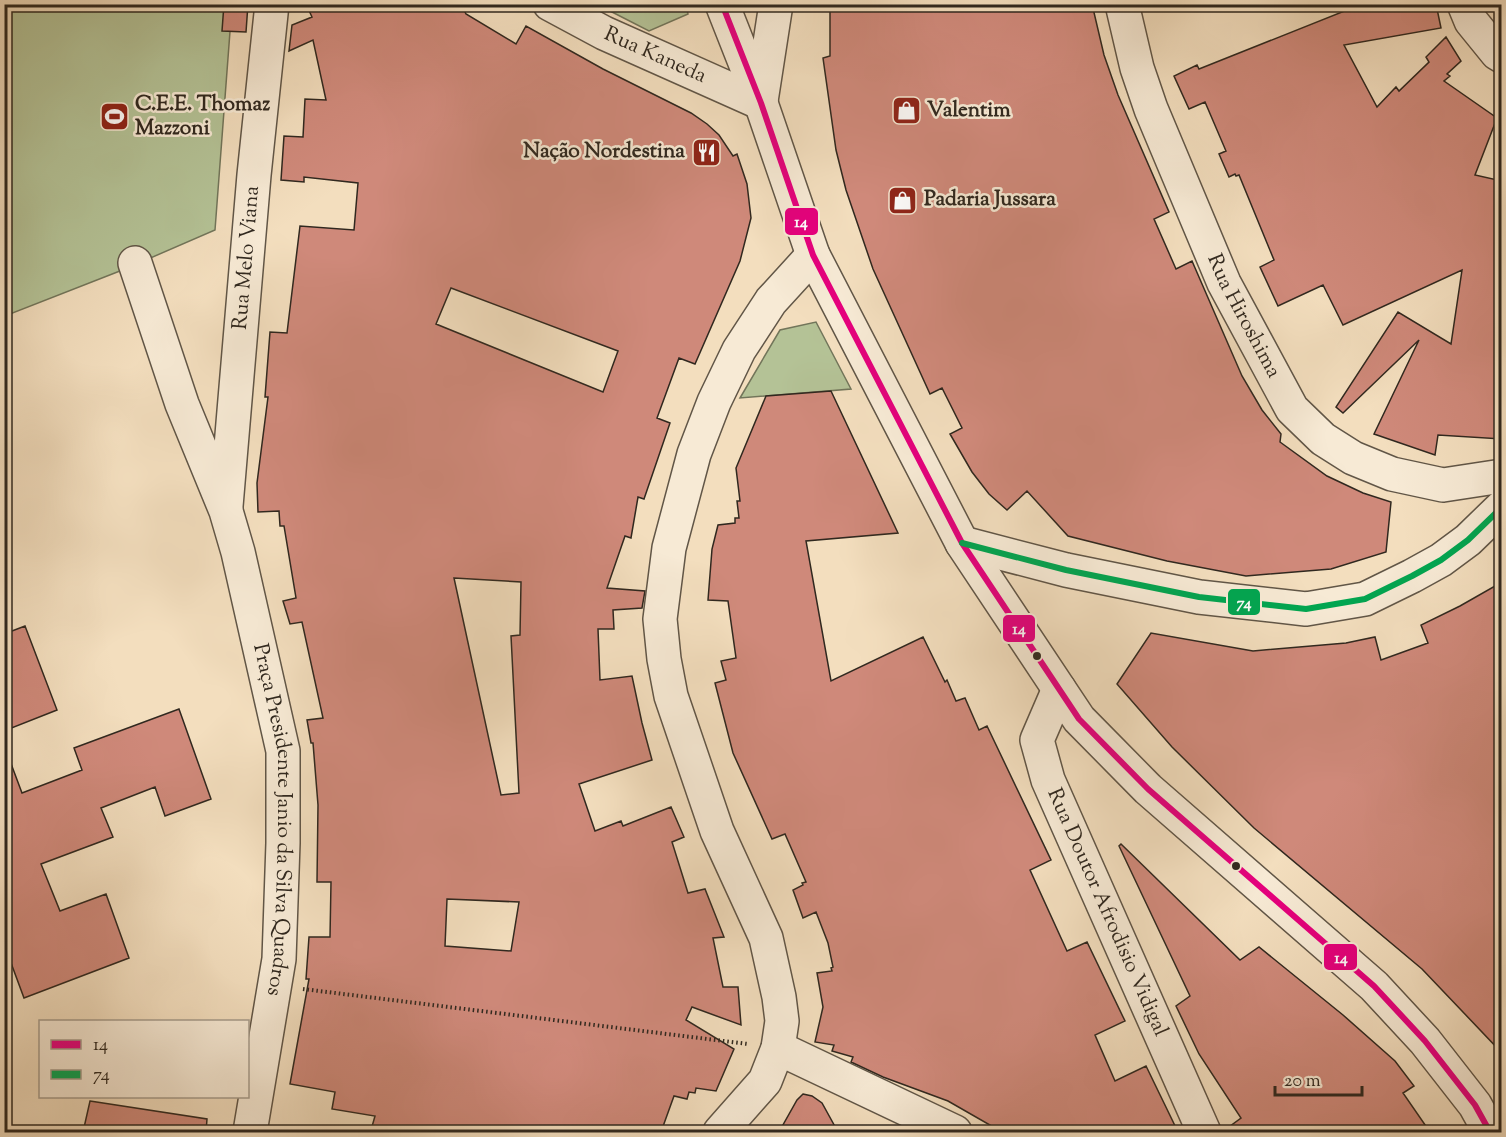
<svg xmlns="http://www.w3.org/2000/svg" width="1506" height="1137" viewBox="0 0 1506 1137" font-family="'Sorts Mill Goudy',serif">
	<rect width="100%" height="100%" fill="#f3debe"/>
	<filter id="stains"><feTurbulence type="fractalNoise" baseFrequency=".00333" numOctaves="4"/><feColorMatrix values="0 0 0 0 .2 0 0 0 0 .09 0 0 0 0 .02 0 0 0 .5 -.17"/></filter>
	<radialGradient id="worn" r=".72"><stop offset=".6" stop-color="#630" stop-opacity="0"/><stop offset="1" stop-color="#630" stop-opacity=".3"/></radialGradient>
	<path fill="#b4c296" stroke="#72755a" stroke-width="1.5" d="M686,4L688,14L649,31L610,11L617,5Z
		M5,5H232L215,230L125,269L5,316Z
		M816,322L851,389L740,398L780,330Z"/>
	<path fill="#cf897a" stroke="#30281f" stroke-width="1.5" fill-rule="evenodd" d="M224,4H248L246,32L222,31Z
		M306,4H461L466,14L516,44L526,26L603,69L691,113L707,124L719,135L733,156L737,154L747,184L751,218L740,261L695,364L679,358L657,418L670,423L644,499L638,497L631,538L625,536L607,588L645,591L642,608L613,610L614,629H598L600,680L632,676L642,723L652,760L579,784L595,831L621,821L623,826L671,807L684,837L672,842L688,893L705,889L724,937L713,938L723,987H738L741,1025L692,1007L686,1020L734,1049L716,1091L696,1088L695,1093L689,1092L687,1099L674,1096L661,1132H386L371,1130L375,1116L332,1109L335,1092L290,1084L309,979H306L309,937H330L331,882H317L318,805L313,743H311L307,720L323,718L302,622L290,624L283,601L296,598L284,526H280L279,511L258,512L257,483L268,397H265L270,332L287,333L300,226L354,230L358,183L304,177V182L281,180L284,136L303,137L305,99L326,100L313,40L289,51L292,25L312,17ZM451,288L618,351L603,392L436,324ZM454,578L521,582L520,635L511,636L519,793L501,795ZM447,899L519,902L511,951L445,946Z
		M830,4H1092L1104,55L1118,95L1169,212L1154,219L1176,269L1192,261L1242,376L1262,410L1281,434L1280,442L1327,476L1363,493L1391,502L1386,552L1331,569L1246,576L1167,561L1068,536L1027,491L1007,510L989,494L972,472L950,434L962,428L942,388L930,394L873,269L846,190L836,150L823,58L830,56Z
		M1362,4H1436L1441,28L1344,45L1377,107L1396,87L1399,91L1429,62L1426,57L1446,37L1461,61L1447,74L1450,76L1444,81L1497,118L1475,175L1502,181V439L1438,435L1435,455L1374,434L1419,340L1343,413L1336,407L1398,312L1451,344L1462,270L1343,325L1323,285L1278,306L1260,267L1274,260L1239,175L1236,176L1235,174L1229,177L1219,154L1226,151L1205,102L1189,109L1174,76L1197,65L1199,69Z
		M831,391L898,533L806,541L831,681L923,637L945,682L947,680L956,701L965,698L979,730L987,726L1051,860L1030,870L1067,951L1087,942L1125,1021L1095,1035L1115,1081L1146,1066L1178,1132H1002L948,1101L883,1077L851,1062L853,1057L832,1051L834,1045L815,1042L823,1007L817,973L832,971L831,968L833,967L828,943L816,912L803,918L793,890L803,885L802,883L806,882L785,834L772,839L733,753L715,683L726,680L721,661L736,658L728,601L708,600L712,549L718,525L735,523V518H739L737,501H740L736,468L766,396Z
		M1502,582V1053L1422,969L1254,828L1172,747L1117,684L1151,633L1253,651L1346,643L1375,637L1381,660L1428,643L1421,625L1460,606Z
		M25,626L57,710L4,731V634Z
		M179,709L211,799L165,816L155,787L101,808L113,837L41,864L60,911L106,894L129,958L24,998L4,944V753H7L22,793L82,770L74,748Z
		M1121,844L1240,960L1259,947L1343,1015L1395,1061L1414,1086L1403,1093L1430,1132H1222L1241,1118L1199,1054L1176,1006L1190,996L1119,846Z
		M803,1094L812,1096L822,1103L838,1132H779L797,1100Z
		M90,1101L207,1119L206,1132H83Z"/>
	<g fill="none" stroke-linecap="round" stroke-linejoin="round">
		<defs>
			<g id="minor">
				<path id="s1" d="M550,4L604,33L761,103"/>
				<path d="M722,4L761,103L813,255L962,543L1079,719L1148,789L1374,986L1425,1041L1475,1105L1490,1132"/>
				<path id="s2" d="M1122,4L1137,68L1151,109L1224,283L1292,409L1323,439L1353,458L1392,474L1443,485L1502,476"/>
				<path d="M1464,4L1471,21L1497,53L1502,56"/>
				<path d="M761,101L776,4"/>
				<path id="s3" d="M135,263L182,404L226,511L238,552L283,751V843L279,959L250,1132"/>
				<path id="s4" d="M226,506L254,175L272,4"/>
				<path d="M962,543L1066,570L1199,597L1306,609L1365,599L1412,576L1441,560L1468,540L1502,507"/>
				<path id="s5" d="M1059,689L1037,740L1048,780L1204,1132"/>
				<path d="M778,1048L955,1132"/>
				<path d="M720,1132L765,1081L778,1048L782,1021L779,997L766,938L717,831L671,696L664,659L660,619L669,548L694,454L714,402L739,350L771,301L813,255"/>
			</g>
		</defs>
		<use href="#minor" stroke="#615647" stroke-width="36"/>
		<path stroke="#30281f" stroke-width="4" stroke-dasharray="1.5 3" stroke-linecap="butt" d="M303,989L748,1044"/>
		<use href="#minor" stroke="#f7ead5" stroke-width="33"/>
		<defs>
			<path id="bus-1" d="M722,4L761,103L813,255L962,543L1079,719L1148,789L1374,986L1425,1041L1475,1105L1490,1132"/>
			<path id="bus-2" d="M962,543L1066,570L1199,597L1306,609L1365,599L1412,576L1441,560L1468,540L1502,507"/>
		</defs>
		<use href="#bus-1" stroke="#f7ead5" stroke-width="10"/>
		<use href="#bus-2" stroke="#f7ead5" stroke-width="10"/>
		<use href="#bus-1" stroke="#e5007d" stroke-width="6"/>
		<use href="#bus-2" stroke="#00a651" stroke-width="6"/>
	</g>
	<defs>
		<symbol id="shop-square" viewBox="-11 -11 22 22"><rect x="-9" y="-9" width="18" height="18" rx="4" fill="#8f2418" stroke="#f7ead5"/><path d="M-5-2.5h2.3a2.7 3.5 0 0 1 5.4 0H5L5.5 6h-11ZM-1.5-2.5h3a1.5 2.3 0 0 0-3 0Z" fill="#fff"/></symbol>
		<symbol id="stadium-square" viewBox="-11 -11 22 22"><rect x="-9" y="-9" width="18" height="18" rx="4" fill="#8f2418" stroke="#f7ead5"/><path d="M0-5a6.5 5 0 1 0 0 10a6.5 5 0 1 0 0-10ZM-3.5-1.8h7v3.6h-7Z" fill="#fff"/></symbol>
		<symbol id="restaurant-square" viewBox="-11 -11 22 22"><rect x="-9" y="-9" width="18" height="18" rx="4" fill="#8f2418" stroke="#f7ead5"/><path d="M-5-6h1v4h1v-4h1v4h1v-4h1v5L-1.5 .5V6h-2V.5L-5-1ZM5-6V6H3V1.5H1.5Q1.5-4 5-6Z" fill="#fff"/></symbol>
	</defs>
	<g fill-rule="evenodd">
		<use href="#shop-square" x="890" y="94" width="33" height="33"/>
		<use href="#stadium-square" x="98" y="100" width="33" height="33"/>
		<use href="#restaurant-square" x="690" y="136" width="33" height="33"/>
		<use href="#shop-square" x="886" y="184" width="33" height="33"/>
	</g>
	<g fill="#30281f" stroke="#f7ead5" stroke-width="2">
		<circle cx="1037" cy="656" r="5"/>
		<circle cx="1236" cy="866" r="5"/>
	</g>
	<g text-anchor="middle" dominant-baseline="central" stroke-width="5" stroke-linejoin="round" paint-order="stroke">
		<g font-size="21" fill="#30281f" stroke="#f7ead5">
			<text stroke="none"><textPath href="#s1" startOffset="117">Rua Kaneda</textPath></text>
			<text stroke="none"><textPath href="#s4" startOffset="249">Rua Melo Viana</textPath></text>
			<text stroke="none"><textPath href="#s2" startOffset="336">Rua Hiroshima</textPath></text>
			<text stroke="none"><textPath href="#s3" startOffset="579">Praça Presidente Janio da Silva Quadros</textPath></text>
			<text stroke="none"><textPath href="#s5" startOffset="242">Rua Doutor Afrodisio Vidigal</textPath></text>
		</g>
		<g font-size="21" font-weight="bold" fill="#30281f" stroke="#f7ead5" text-anchor="start">
			<text x="135" y="105">C.E.E. Thomaz<tspan x="135" dy="24">Mazzoni</tspan></text>
			<text x="927" y="111">Valentim</text>
			<text x="685" y="152" text-anchor="end">Nação Nordestina</text>
			<text x="924" y="200">Padaria Jussara</text>
		</g>
	</g>
	<g stroke="#f7ead5" stroke-width="2">
		<rect x="784" y="207" width="35" height="29" rx="6" fill="#e5007d"/>
		<rect x="1227" y="588" width="34" height="28" rx="6" fill="#00a651"/>
		<rect x="1002" y="614" width="34" height="29" rx="6" fill="#e5007d"/>
		<rect x="1323" y="943" width="35" height="28" rx="6" fill="#e5007d"/>
	</g>
	<g font-size="16" text-anchor="middle" font-weight="bold" fill="#fff">
		<text x="801" y="227">14</text>
		<text x="1244" y="608">74</text>
		<text x="1019" y="634">14</text>
		<text x="1341" y="963">14</text>
	</g>
	<rect width="1506" height="1137" fill="none" stroke="#f3debe" stroke-width="24"/>
	<rect x="6" y="6" width="1494" height="1125" fill="none" stroke="#30281f" stroke-width="3"/>
	<rect x="12" y="12" width="1482" height="1113" fill="none" stroke="#30281f" stroke-width="1.5"/>
	<rect x="39" y="1020" width="210" height="78" fill="#f7ead5" stroke="#a79c8c" stroke-width="1.5"/>
	<rect x="51" y="1040" width="30" height="9" fill="#e5007d" stroke="#a79c8c" stroke-width="1.5"/>
	<text x="93" y="1050" font-size="18" fill="#30281f">14</text>
	<rect x="51" y="1070" width="30" height="9" fill="#00a651" stroke="#a79c8c" stroke-width="1.5"/>
	<text x="93" y="1080" font-size="18" fill="#30281f">74</text>
	<path d="M1275 1086v9h87v-9" fill="none" stroke="#30281f" stroke-width="3"/>
	<text x="1284" y="1086" font-size="18" fill="#30281f" stroke="#f7ead5" stroke-width="4.5" paint-order="stroke">20 m</text>
	<rect width="100%" height="100%" filter="url(#stains)"/>
	<rect width="100%" height="100%" fill="url(#worn)"/>
</svg>
